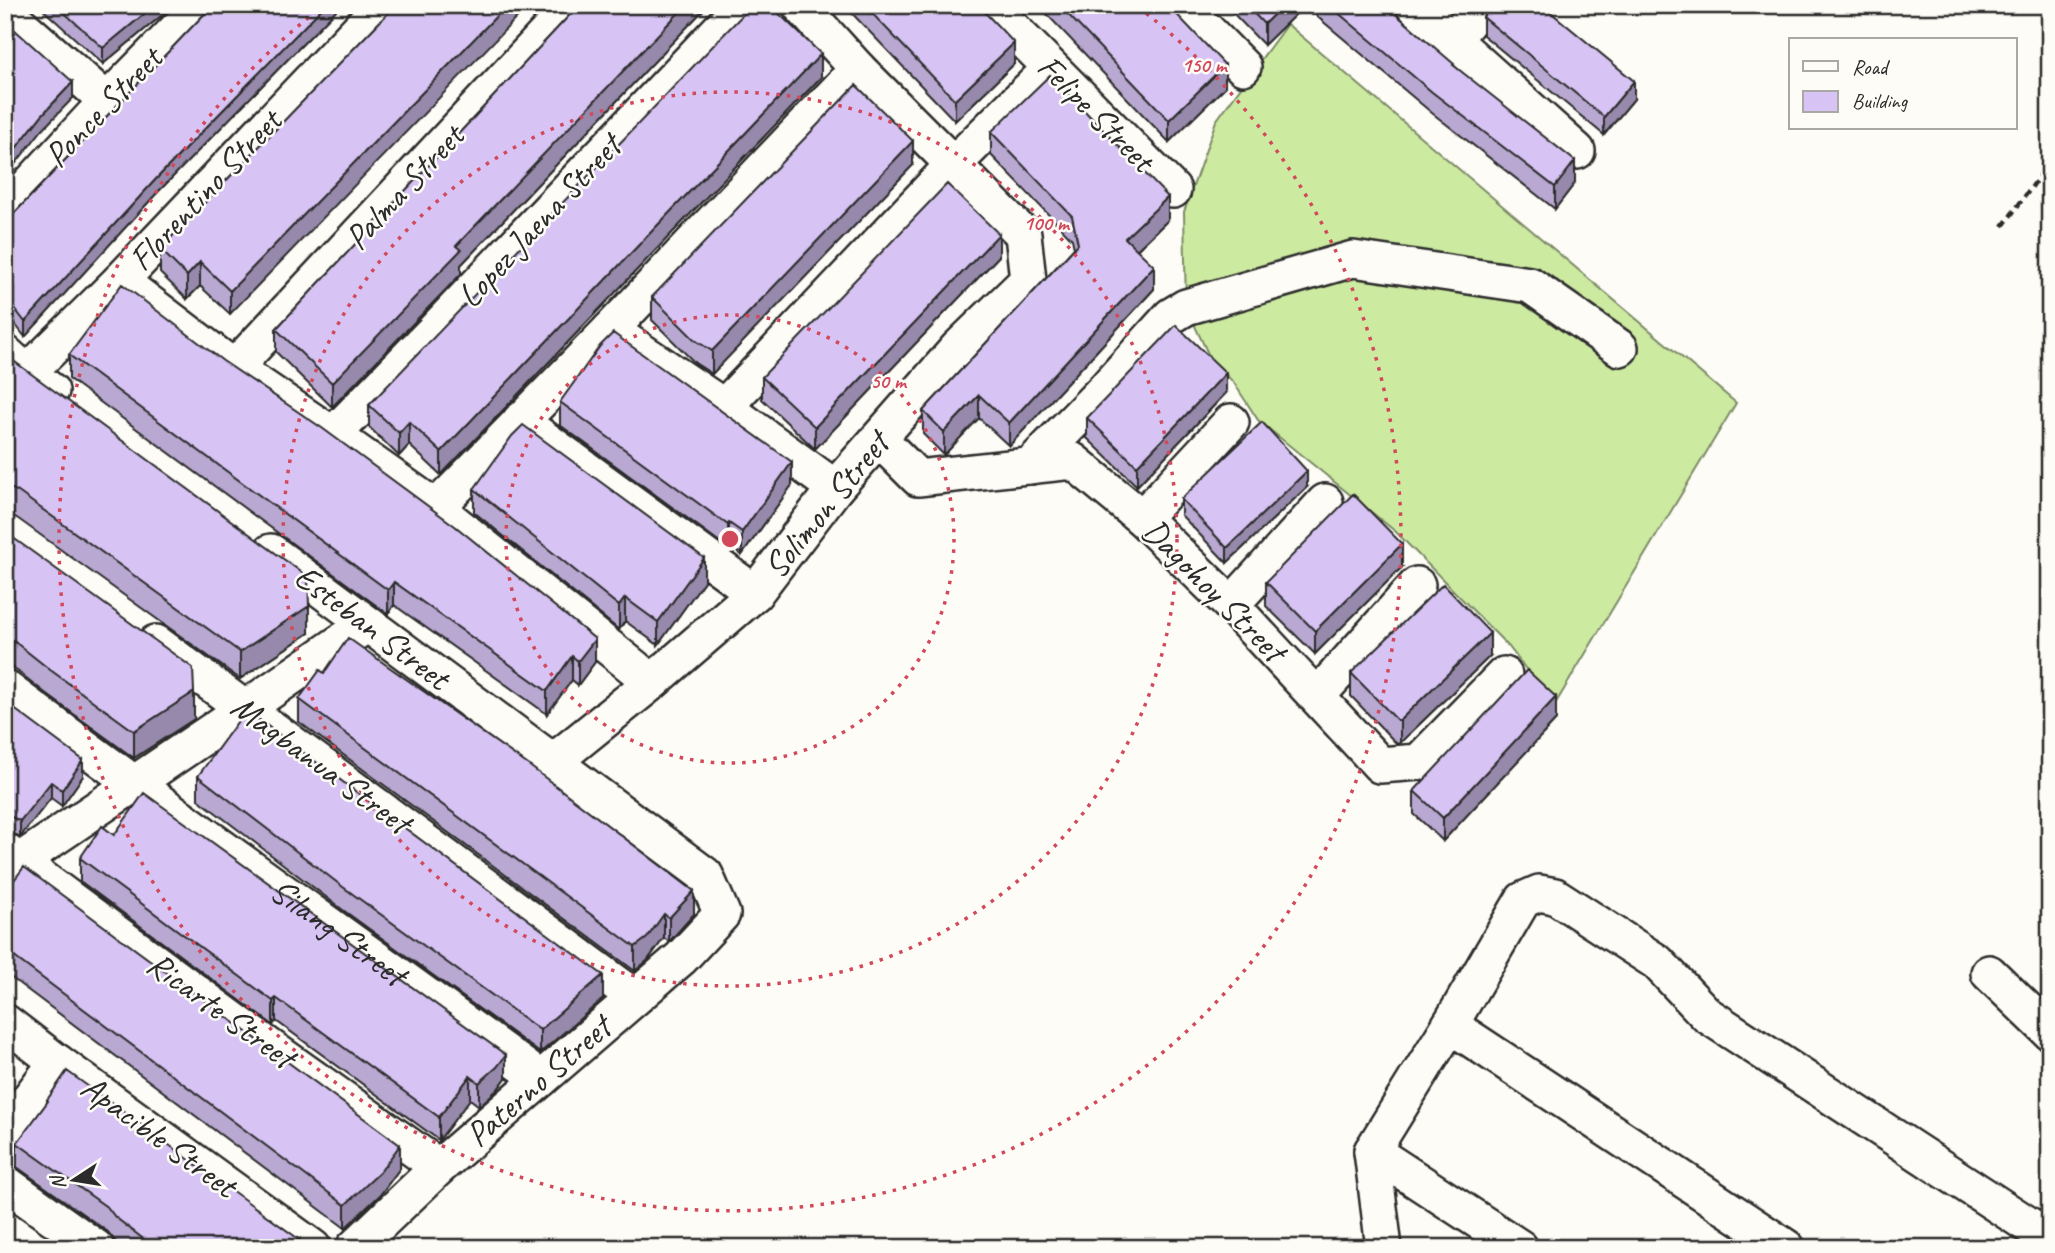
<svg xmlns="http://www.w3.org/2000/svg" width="2055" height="1253" viewBox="0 0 2055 1253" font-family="Caveat,sans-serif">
	<rect width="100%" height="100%" fill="#fdfcf7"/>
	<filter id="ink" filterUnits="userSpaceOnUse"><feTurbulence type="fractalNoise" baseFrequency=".0143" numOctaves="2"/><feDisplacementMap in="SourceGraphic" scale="14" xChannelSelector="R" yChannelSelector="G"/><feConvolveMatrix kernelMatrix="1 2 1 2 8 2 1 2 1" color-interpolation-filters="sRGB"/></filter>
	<g filter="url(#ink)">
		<path fill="#cdeaa1" stroke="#7c8a66" stroke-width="2" d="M1287,24L1736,403L1554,706L1509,647L1396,532L1258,420L1234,383L1210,358L1186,307L1184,212L1216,121Z"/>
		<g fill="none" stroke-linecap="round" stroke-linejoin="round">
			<defs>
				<g id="minor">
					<path d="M989,5L1173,190"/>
					<path d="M1182,5L1243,67"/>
					<path d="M1414,5L1577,151"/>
					<path d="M5,11L107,101"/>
					<path d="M1453,40L1481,5"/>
					<path d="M5,211L107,101L201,5"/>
					<path d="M120,281L234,368L333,435L436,508L652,682"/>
					<path d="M610,330L724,407L835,488"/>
					<path d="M5,353L27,373L51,391"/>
					<path d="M234,368L573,5"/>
					<path d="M27,373L120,281L382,5"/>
					<path d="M724,407L954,164L1051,68"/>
					<path d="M520,421L755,593"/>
					<path d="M333,435L433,332L743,5"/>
					<path d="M879,439L918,478L1073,461L1142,518L1231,605L1380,765L1419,762L1504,675"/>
					<path d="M1030,466L1106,388L1171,316L1186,307L1353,259L1530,285L1620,348"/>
					<path d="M436,508L610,330L858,69"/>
					<path d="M1142,518L1231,422"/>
					<path d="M271,552L705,875L722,914L681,958L439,1167L354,1248"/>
					<path d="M1231,605L1325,502"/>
					<path d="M156,643L635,997"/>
					<path id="s1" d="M5,688C182,821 363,948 541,1079"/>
					<path d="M1317,696L1417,585"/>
					<path d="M554,761L652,682L755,593L835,488L958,348L1028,280L1023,234L858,69L800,5"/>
					<path d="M5,851L267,1045L439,1167"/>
					<path d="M5,871L246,708L367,624"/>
					<path d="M1989,973L2050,1032"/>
					<path d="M5,1022L57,1062L313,1248"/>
					<path d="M1450,1025L1787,1248"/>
					<path d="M5,1131L57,1062"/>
					<path d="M1372,1151L1520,1248"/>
					<path d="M5,1183L96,1248"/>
					<path d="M1384,1248L1372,1151L1450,1025L1523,900L1539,893L1555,896L1657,962L1707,1015L2050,1239"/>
				</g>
			</defs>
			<use href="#minor" stroke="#2b2b2b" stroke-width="40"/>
			<path stroke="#2b2b2b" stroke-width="4.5" stroke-dasharray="7 5" stroke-linecap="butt" d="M2003,226L2050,162"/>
			<use href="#minor" stroke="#fdfcf7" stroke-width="35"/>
		</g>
		<path fill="#b9a9d2" stroke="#2b2b2b" stroke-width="2" d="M38,5H167V11L103,64Z
			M213,5H341L156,194L25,337L5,311V223Z
			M396,5L230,314L200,286L187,299L160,273V249Z
			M579,5H708L461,265V274L332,407L276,352V329Z
			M844,5H978L1014,64L955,121Z
			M1038,5H1168L1225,87L1169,142Z
			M1225,5H1385L1454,66L1575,183L1555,209L1432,113L1314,14L1312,15L1303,7L1264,45Z
			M1483,17L1634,99L1604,135L1483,35Z
			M821,77L441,475L409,445L399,456L369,427V405Z
			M991,132L1168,220L1137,250L1154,289L1009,446L979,418L944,455L923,434V411L1074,248L1072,239L991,155Z
			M913,165L712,374L695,363L652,320V297Z
			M999,256L815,449L762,399V377Z
			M5,354L309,633L240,679L17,518L8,514H5Z
			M69,355L595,662L578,685L572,680L547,714L394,605L388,614L69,379Z
			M1226,393L1137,486L1087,438V418Z
			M560,402L792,485L742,555L729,546L728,548L560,425Z
			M1307,487L1227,563L1181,515V499Z
			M474,489L704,581L658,645L625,621L619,630L474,512Z
			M5,532L194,719L134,758L49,696L5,661Z
			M1402,567L1315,654L1266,606V582Z
			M1490,656L1400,743L1397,744L1351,696V673Z
			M299,699L694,914L669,942L664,938L647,961L635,971L299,722Z
			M5,702L83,776L62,806L51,798L20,837L5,830Z
			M1556,720L1443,841L1414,814V791Z
			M198,776L603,999L540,1053L343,910L198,799Z
			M114,835L506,1078L497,1090L479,1106L470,1099L439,1140L276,1021L273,1025L80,881V858Z
			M5,892L400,1168L380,1195L345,1228L5,973Z
			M47,1100L300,1248H124L115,1241L108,1232L17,1167V1143L47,1103Z"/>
		<path fill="#9689ab" stroke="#2b2b2b" stroke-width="2" d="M155,5H167V11L103,64V48Z
			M325,5H341L156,194L25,337V322L156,179Z
			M507,5H529L230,314V291Z
			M686,5H708L461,265V274L332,407V383L456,246Z
			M1283,5H1303V7L1264,45V24Z
			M1014,43V64L955,121V100Z
			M821,54V77L441,475V452Z
			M1225,65V87L1169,142V120Z
			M1634,81V99L1604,135V117Z
			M73,82V98L42,130L5,177V162L42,115Z
			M913,141V165L712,374V351Z
			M1575,161V183L1555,209V187Z
			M1168,197V220L1125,261V238Z
			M999,234V256L815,449V427Z
			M200,262V286L187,299V276Z
			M1154,266V289L1009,446V423Z
			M1226,373V393L1137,486V466Z
			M979,395V418L944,455V432Z
			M409,422V445L399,456V433Z
			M792,462V485L742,555V532Z
			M1307,471V487L1227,563V548Z
			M729,523V546L728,548V525Z
			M1402,544V567L1315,654V631Z
			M704,558V581L658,645V622Z
			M394,582V605L388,614V590Z
			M625,598V621L619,630V606Z
			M309,606V633L240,679V652Z
			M1490,633V656L1400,743V720Z
			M595,639V662L578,685V661Z
			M572,656V680L547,714V691Z
			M194,692V719L134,758V731Z
			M1556,697V720L1443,841V818Z
			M83,760V776L62,806V790Z
			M51,782V798L20,837V821Z
			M694,891V914L669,942V918Z
			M664,914V938L647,961L635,971V947Z
			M603,975V999L540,1053V1030Z
			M276,998V1021L273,1025V1001Z
			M506,1055V1078L497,1090L479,1106V1083Z
			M470,1076V1099L439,1140V1117Z
			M400,1145V1168L380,1195L345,1228V1205Z
			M300,1240V1248H295Z"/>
		<path fill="#d7c4f4" stroke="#2b2b2b" stroke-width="2" d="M56,5H155L103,48Z
			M213,5H325L156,179L25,322L5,296V223Z
			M396,5H507L230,291L200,262L187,276L160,249Z
			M579,5H686L456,246L461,250L332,383L276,329Z
			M752,5H770L821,54L441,452L409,422L399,433L369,405Z
			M864,5H978L1014,43L955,100Z
			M1059,5H1168L1225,65L1169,120Z
			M1246,5H1283L1264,24Z
			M1329,5H1385L1454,64L1453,65L1575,161L1555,187L1432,92Z
			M1492,5H1542L1634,81L1604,117L1483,17Z
			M5,21L73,82L42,115L5,162Z
			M1050,75L1168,197L1125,238L1154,266L1009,423L979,395L944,432L923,411L1078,244L1072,216L991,132Z
			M856,85L913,141L712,351L695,340L652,297Z
			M947,184L999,234L815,427L762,377Z
			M122,284L223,361L322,428L455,526L595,639L578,661L572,656L547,691L394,582L388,590L69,355Z
			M1176,325L1226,373L1137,466L1087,418Z
			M613,333L792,462L742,532L729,523L728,525L560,402L600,346Z
			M5,354L15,362L308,577L309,606L240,652L17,491L8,487H5Z
			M1262,422L1307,471L1227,548L1181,499Z
			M523,425L704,558L658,622L625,598L619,606L474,489L512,436Z
			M1353,494L1402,544L1315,631L1266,582Z
			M5,532L193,668L194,692L134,731L49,669L5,634Z
			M1443,584L1490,633L1400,720H1397L1351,673Z
			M348,638L527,764L694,891L669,918L664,914L647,938L635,947L299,699L320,670L324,673Z
			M1527,670L1556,697L1443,818L1414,791Z
			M5,702L83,760L62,790L51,782L20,821L5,814Z
			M246,710L603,975L540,1030L343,887L198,776Z
			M144,793L506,1055L497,1067L479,1083L470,1076L439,1117L276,998L273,1001L80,858L102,826L114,835Z
			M24,867L400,1145L380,1172L345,1205L5,950V892Z
			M67,1071L300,1240L295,1248H155L115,1217L108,1208L17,1143L48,1101L47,1100Z"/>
	</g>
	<g fill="none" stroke="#d1495b" stroke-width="3.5" stroke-dasharray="3.5 7">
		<circle cx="730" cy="539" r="224"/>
		<circle cx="730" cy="539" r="447"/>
		<path d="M1138 7A671 671 0 1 1 322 7"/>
	</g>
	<g text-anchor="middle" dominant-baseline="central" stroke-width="5" stroke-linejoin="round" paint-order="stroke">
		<g font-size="35" fill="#2b2b2b" stroke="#fdfcf7">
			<text transform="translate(103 107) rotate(-46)">Ponce Street</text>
			<text transform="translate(1096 113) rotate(45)">Felipe Street</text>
			<text transform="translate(404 187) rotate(-47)">Palma Street</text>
			<text transform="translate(205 190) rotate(-47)">Florentino Street</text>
			<text transform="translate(539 221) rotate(-47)">Lopez Jaena Street</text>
			<text transform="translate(826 505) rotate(-51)">Solimon Street</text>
			<text transform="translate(1214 590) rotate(45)">Dagohoy Street</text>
			<text transform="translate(372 627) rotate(37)">Esteban Street</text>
			<text transform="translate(321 764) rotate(36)">Magbanua Street</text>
			<text stroke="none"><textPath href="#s1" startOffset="413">Silang Street</textPath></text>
			<text transform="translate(221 1010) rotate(36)">Ricarte Street</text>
			<text transform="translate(538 1081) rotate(-41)">Paterno Street</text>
			<text transform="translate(159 1136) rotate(36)">Apacible Street</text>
		</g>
	</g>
	<circle cx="730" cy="539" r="10" fill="#d1495b" stroke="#fdfcf7" stroke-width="3.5"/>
	<g font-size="21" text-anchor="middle" font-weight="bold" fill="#d1495b" stroke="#fdfcf7" stroke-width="5" stroke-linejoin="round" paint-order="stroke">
		<text x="1204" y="72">150 m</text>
		<text x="1046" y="230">100 m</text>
		<text x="888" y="388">50 m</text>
	</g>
	<rect width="2055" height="1253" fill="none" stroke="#fdfcf7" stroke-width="28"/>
	<rect x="14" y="14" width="2027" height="1225" fill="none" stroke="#2b2b2b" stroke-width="2.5" filter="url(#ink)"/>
	<rect x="1789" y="38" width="228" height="91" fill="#fdfcf7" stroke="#a9a8a5" stroke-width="2"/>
	<rect x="1803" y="61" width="35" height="10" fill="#fdfcf7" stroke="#a9a8a5" stroke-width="2"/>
	<text x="1852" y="74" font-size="21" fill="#2b2b2b">Road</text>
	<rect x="1803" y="91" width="35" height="21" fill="#d7c4f4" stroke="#a9a8a5" stroke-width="2"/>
	<text x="1852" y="108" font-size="21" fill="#2b2b2b">Building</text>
	<g transform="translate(74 1180) rotate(258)" stroke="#fdfcf7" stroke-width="5" paint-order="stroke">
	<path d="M0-5L12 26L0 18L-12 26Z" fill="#2b2b2b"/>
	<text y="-10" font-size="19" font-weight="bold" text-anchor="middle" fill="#2b2b2b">N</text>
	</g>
</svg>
